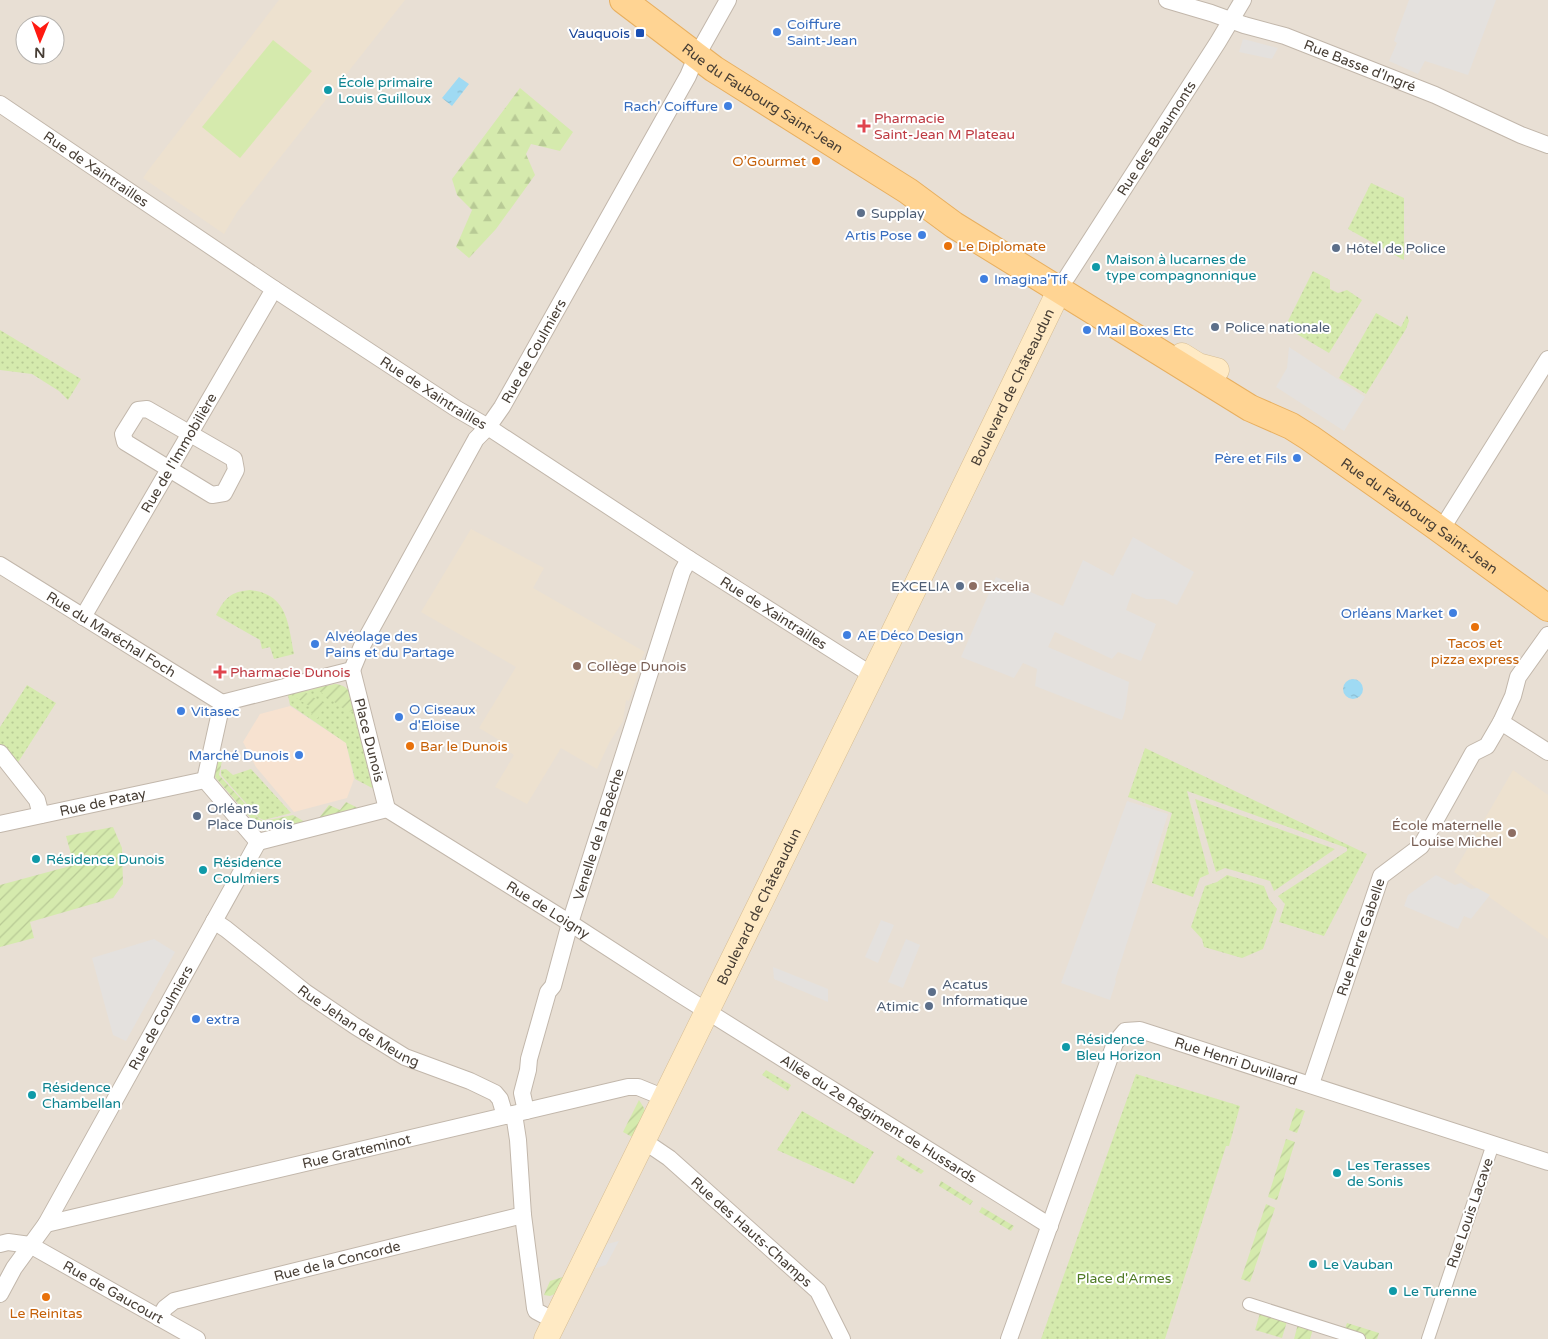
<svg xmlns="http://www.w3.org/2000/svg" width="1548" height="1339" viewBox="0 0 1548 1339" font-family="'Varela Round',sans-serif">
	<defs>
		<pattern id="grass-dots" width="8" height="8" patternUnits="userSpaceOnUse" patternTransform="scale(1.25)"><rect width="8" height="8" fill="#d5eaad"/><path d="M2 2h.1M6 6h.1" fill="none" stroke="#b8ca95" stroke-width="1.8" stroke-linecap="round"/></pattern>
		<pattern id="forest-firs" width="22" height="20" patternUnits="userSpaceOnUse" patternTransform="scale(1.25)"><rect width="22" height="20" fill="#d5eaad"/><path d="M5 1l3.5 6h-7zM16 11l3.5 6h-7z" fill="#b8ca95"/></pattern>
		<pattern id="garden-furrows" width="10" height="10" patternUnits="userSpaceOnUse" patternTransform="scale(1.25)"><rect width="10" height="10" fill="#d5eaad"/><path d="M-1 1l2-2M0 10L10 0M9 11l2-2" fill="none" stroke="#b8ca95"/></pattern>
		<pattern id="water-ripples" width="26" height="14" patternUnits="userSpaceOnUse" patternTransform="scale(1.25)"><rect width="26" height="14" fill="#9fdaf3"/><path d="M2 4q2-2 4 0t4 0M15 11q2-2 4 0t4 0" fill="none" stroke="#8abcd1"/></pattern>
	</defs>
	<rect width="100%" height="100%" fill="#f4eee6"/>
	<path fill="#e8dfd4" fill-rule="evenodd" d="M0,0H1548V1339H0ZM25,25H55V55H25Z"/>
	<path fill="#f7e2d0" d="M290,706L346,743L354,779L347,798L294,812L256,767L243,742L260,714Z"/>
	<path fill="#ede1cf" d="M279,0H405L237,212L224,234L143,178L147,172Z
		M471,529L544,568L533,588L645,652L638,666L640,667L629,701L626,700L623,721L609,743L597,769L561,748L527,804L495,787L514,755L499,745L501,741L479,728L516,667L421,612Z
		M1513,770L1548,795V939L1454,872Z"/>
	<path fill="url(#grass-dots)" d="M1371,183L1404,198V260L1348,229Z
		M1313,271L1330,280V289L1338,293L1347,290L1362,300L1329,353L1285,327Z
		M1376,313L1401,327L1407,315L1409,321L1406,329L1366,394L1339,378Z
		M0,330L81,379L68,400L59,391L32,374L0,370Z
		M250,590C288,594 288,624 294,654L274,659L270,647L262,649L260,640L216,615C225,598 230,592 250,590Z
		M336,684L350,692L374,789L355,779L346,743L290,705L288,695Z
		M27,685L56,703L15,767L0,747V727Z
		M1145,748L1367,854L1324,936L1279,922L1285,904L1278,896L1347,851V848L1187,791L1209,874L1200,878L1193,897L1152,883L1172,813L1128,797Z
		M226,769L233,775L251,769L291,813L264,820L259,818L221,775V770Z
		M1195,799L1335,849L1274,891L1270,881L1225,868L1216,872Z
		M1227,875L1264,886L1269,899L1277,909L1263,949L1242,958L1204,947L1202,939L1191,927L1205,886L1217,882Z
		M766,1070L791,1085L788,1091L762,1075Z
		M1136,1074L1240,1106L1229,1146H1226L1165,1339H1041Z
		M802,1111L874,1152L854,1184L777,1150Z"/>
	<path fill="url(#forest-firs)" d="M520,88L573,132L560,151L531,144L526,154L535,175L496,229L469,258L456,247L472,210L457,195L452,179Z"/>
	<path fill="url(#garden-furrows)" d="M336,684C351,686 352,697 355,710L348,712L315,688Z
		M303,691L326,705L317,719L311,715L314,709L290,694Z
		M219,754L223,756L219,775L259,819L264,821L293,815L305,822L266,831L261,830L215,777V773Z
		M346,802L360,809L319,818L329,805L340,810Z
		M113,827L122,848L123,884L113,898L30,922L34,938L0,947V885L74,865L66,836Z
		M639,1100L644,1108L645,1113L634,1138L623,1132Z
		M1296,1108L1305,1111L1297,1133L1289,1130Z
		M1286,1139L1295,1142L1277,1200L1268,1197Z
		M898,1155L924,1171L921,1174L896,1159Z
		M941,1181L973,1201L970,1205L939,1186Z
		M1266,1204L1275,1208L1250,1282L1241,1279Z
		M982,1207L1014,1226L1011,1231L979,1212Z
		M566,1276L557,1293L550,1296L544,1295L550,1281Z
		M1261,1310L1288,1318L1282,1338L1255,1330Z
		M1347,1323L1379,1333L1377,1339H1368L1344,1331Z
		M1298,1324L1313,1329L1310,1339H1294Z"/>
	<path fill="#d5eaad" d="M273,40L312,71L240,158L202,127Z"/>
	<path fill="#e4e1de" d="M1409,0H1496L1468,75L1425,61L1418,74L1389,61L1397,43L1394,41Z
		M1243,39L1251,41L1278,48L1272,59L1239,52Z
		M1289,347L1365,397L1344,431L1276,387L1287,368Z
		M1133,537L1194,572L1177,605L1164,599H1146L1132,593L1126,610L1156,624L1141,661L1118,652L1112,659L1055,632L1048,647L1129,682L1125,711L1122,720L1035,686L1037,669L1023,663L1014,678L961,657L996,577L1063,606L1083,560L1113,576Z
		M1127,801L1168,814L1115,980L1116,981L1110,1000L1061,983Z
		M1436,875L1455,885L1461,883L1471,889L1477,888L1490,895L1471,919L1464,916L1458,929L1404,906L1408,895Z
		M881,920L894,925L878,963L865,957Z
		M154,939L175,952L126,1041L113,1035L92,958Z
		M906,939L920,945L903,988L888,982Z
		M773,967L828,989V1002L774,979Z
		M619,1241L606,1265L590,1270L603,1245Z"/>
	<path fill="url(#water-ripples)" d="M459,77L469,84L452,106L442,98Z
		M1343 689a10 10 0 1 1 20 0a10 10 0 1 1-20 0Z"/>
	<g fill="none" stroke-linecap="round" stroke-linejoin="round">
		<defs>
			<path id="pedestrian" d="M1249,1304L1359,1339
				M1428,1339L1493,1144"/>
			<g id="minor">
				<path id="s1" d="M1167,0L1211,13L1244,25L1285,36L1435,95L1521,135L1548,145"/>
				<path id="s2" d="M0,104L274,289L457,409L488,427L689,559L872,675"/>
				<path id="s3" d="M1067,277L1218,42L1243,0"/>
				<path d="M147,409L234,459L236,470L224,493L212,495L125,442L123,434L138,410Z"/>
				<path d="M1441,530L1548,359"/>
				<path id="s4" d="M0,565L222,703"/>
				<path id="s5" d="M83,617L274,289"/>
				<path id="s6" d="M352,670L362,646L476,439L488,427L502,407L688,76L696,57L728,0"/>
				<path id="s7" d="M352,670L387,809"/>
				<path d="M222,703L352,670"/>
				<path d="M1501,722L1548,752"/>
				<path d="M0,753L37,800L41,815"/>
				<path d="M205,780L258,842"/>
				<path d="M205,780L222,703"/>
				<path id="s8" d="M387,809L570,923L678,993L1050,1226"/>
				<path id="s9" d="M0,824L205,780"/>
				<path d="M258,842L387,809"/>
				<path id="s10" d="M214,921L226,929L305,992L355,1026L405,1057L470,1081L495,1093L500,1099L505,1116"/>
				<path id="s11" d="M1311,1084L1381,876L1421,846L1473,753L1487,746L1501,722L1513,696L1518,677L1548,635"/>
				<path id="s12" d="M526,1111L522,1093L528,1070L529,1059L548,992L553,986L570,923L682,572L689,559"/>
				<path d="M514,1114L518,1140L523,1215L535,1308L536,1311L555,1321"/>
				<path id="s13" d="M644,1141L669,1158L818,1291L842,1339"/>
				<path id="s14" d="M46,1224L628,1087H638L665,1098"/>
				<path id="s15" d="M0,1244L8,1242L30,1245L197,1339"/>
				<path id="s16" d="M0,1294L14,1268L46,1224L258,842"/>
				<path id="s17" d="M159,1318L165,1308L174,1301L523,1215"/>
				<path id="s18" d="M1009,1339L1115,1043L1125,1031L1140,1030L1548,1162"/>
			</g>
			<g id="secondary">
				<path d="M1182,355L1198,365L1217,370"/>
				<path id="s19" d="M546,1339L889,641L1054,301"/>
			</g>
			<g id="primary">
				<path id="s20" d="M623,0L714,69L908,191L954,225L1250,408L1291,426L1310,438L1431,523L1548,608"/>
			</g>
		</defs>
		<use href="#pedestrian" stroke="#c2b7ab" stroke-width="14"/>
		<use href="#minor" stroke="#c2b7ab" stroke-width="18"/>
		<use href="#secondary" stroke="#d6bd94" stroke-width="25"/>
		<use href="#primary" stroke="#e8af5f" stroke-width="28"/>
		<use href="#pedestrian" stroke="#fff" stroke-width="12"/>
		<use href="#minor" stroke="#fff" stroke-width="16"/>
		<use href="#secondary" stroke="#ffeac4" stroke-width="24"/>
		<use href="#primary" stroke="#ffd493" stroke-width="26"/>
	</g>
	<g fill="#3f7fe0" stroke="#fff" stroke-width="2">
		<circle cx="777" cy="32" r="5"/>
		<circle cx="728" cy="106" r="5"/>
		<circle cx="922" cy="235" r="5"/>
		<circle cx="984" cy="279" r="5"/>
		<circle cx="1087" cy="330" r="5"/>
		<circle cx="1297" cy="458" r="5"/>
		<circle cx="1453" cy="613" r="5"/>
		<circle cx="847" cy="635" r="5"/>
		<circle cx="315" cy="644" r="5"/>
		<circle cx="181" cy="711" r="5"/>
		<circle cx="399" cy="717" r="5"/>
		<circle cx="299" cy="755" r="5"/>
		<circle cx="196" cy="1019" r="5"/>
	</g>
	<rect fill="#1a4fb4" stroke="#fff" stroke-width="2" x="635" y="28" width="10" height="10" rx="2.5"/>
	<g fill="#0f9aa8" stroke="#fff" stroke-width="2">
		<circle cx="328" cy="90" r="5"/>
		<circle cx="1096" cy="267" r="5"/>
		<circle cx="36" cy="859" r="5"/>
		<circle cx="203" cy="870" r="5"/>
		<circle cx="1066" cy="1047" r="5"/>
		<circle cx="32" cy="1095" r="5"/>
		<circle cx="1337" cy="1173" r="5"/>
		<circle cx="1313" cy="1264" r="5"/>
		<circle cx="1393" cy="1291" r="5"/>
	</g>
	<g fill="#e0444e" stroke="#fff" stroke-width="2">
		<path d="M861.5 118.5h5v5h5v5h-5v5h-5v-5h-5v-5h5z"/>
		<path d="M217.5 664.5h5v5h5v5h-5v5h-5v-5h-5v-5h5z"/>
	</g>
	<g fill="#e8710a" stroke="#fff" stroke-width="2">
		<circle cx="816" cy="161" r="5"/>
		<circle cx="948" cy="246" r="5"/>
		<circle cx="1475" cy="627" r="5"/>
		<circle cx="410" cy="746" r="5"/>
		<circle cx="46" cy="1297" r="5"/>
	</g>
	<g fill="#5c6f8a" stroke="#fff" stroke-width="2">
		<circle cx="861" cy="213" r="5"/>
		<circle cx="1336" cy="248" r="5"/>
		<circle cx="1215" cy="327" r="5"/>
		<circle cx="960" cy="586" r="5"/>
		<circle cx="197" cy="816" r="5"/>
		<circle cx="932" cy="992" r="5"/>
		<circle cx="929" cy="1006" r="5"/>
	</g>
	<g fill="#8d6e63" stroke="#fff" stroke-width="2">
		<circle cx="973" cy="586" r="5"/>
		<circle cx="577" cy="666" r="5"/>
		<circle cx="1512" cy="833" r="5"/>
	</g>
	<g text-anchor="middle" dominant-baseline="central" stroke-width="4" stroke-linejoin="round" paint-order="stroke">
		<g font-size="14" fill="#366cbe" stroke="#fff" text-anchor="start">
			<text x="787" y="24">Coiffure<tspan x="787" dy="16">Saint-Jean</tspan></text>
			<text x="718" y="106" text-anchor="end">Rach' Coiffure</text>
			<text x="912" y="235" text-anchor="end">Artis Pose</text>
			<text x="994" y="279">Imagina'Tif</text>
			<text x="1097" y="330">Mail Boxes Etc</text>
			<text x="1287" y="458" text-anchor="end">Père et Fils</text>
			<text x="1443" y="613" text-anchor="end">Orléans Market</text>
			<text x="857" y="635">AE Déco Design</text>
			<text x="325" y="636">Alvéolage des<tspan x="325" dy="16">Pains et du Partage</tspan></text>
			<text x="409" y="709">O Ciseaux<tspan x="409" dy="16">d'Eloise</tspan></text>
			<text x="191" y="711">Vitasec</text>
			<text x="289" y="755" text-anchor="end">Marché Dunois</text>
			<text x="206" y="1019">extra</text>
		</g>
		<g font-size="14" fill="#164399" stroke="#fff" text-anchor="end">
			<text x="630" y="33">Vauquois</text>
		</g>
		<g font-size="14" fill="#473e35" stroke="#fff">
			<text stroke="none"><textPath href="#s1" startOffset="204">Rue Basse d'Ingré</textPath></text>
			<text stroke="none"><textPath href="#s20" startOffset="171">Rue du Faubourg Saint-Jean</textPath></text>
			<text stroke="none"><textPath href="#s3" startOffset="165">Rue des Beaumonts</textPath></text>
			<text stroke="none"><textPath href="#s2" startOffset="116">Rue de Xaintrailles</textPath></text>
			<text stroke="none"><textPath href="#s6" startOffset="368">Rue de Coulmiers</textPath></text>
			<text stroke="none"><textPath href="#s19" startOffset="1060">Boulevard de Châteaudun</textPath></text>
			<text stroke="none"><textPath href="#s2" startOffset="521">Rue de Xaintrailles</textPath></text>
			<text stroke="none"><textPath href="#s5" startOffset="190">Rue de l'Immobilière</textPath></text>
			<text stroke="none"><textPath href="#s20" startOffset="950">Rue du Faubourg Saint-Jean</textPath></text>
			<text stroke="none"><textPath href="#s2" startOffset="926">Rue de Xaintrailles</textPath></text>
			<text stroke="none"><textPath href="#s4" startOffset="131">Rue du Maréchal Foch</textPath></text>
			<text stroke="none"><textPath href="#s7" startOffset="72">Place Dunois</textPath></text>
			<text stroke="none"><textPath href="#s9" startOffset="105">Rue de Patay</textPath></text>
			<text stroke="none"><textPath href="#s12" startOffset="289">Venelle de la Boêche</textPath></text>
			<text stroke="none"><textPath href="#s19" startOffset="482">Boulevard de Châteaudun</textPath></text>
			<text stroke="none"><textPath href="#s8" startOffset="190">Rue de Loigny</textPath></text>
			<text stroke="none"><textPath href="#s11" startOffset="155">Rue Pierre Gabelle</textPath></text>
			<text stroke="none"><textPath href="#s16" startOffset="320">Rue de Coulmiers</textPath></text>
			<text stroke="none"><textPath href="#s10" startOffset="179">Rue Jehan de Meung</textPath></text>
			<text stroke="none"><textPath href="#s18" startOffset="446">Rue Henri Duvillard</textPath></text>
			<text stroke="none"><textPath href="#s8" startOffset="581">Allée du 2e Régiment de Hussards</textPath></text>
			<text stroke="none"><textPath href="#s14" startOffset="319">Rue Gratteminot</textPath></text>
			<text transform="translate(1470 1213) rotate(-71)">Rue Louis Lacave</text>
			<text stroke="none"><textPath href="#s13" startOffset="141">Rue des Hauts-Champs</textPath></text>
			<text stroke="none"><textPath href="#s17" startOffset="191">Rue de la Concorde</textPath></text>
			<text stroke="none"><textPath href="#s15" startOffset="126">Rue de Gaucourt</textPath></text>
		</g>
		<g font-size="14" fill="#0d838f" stroke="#fff" text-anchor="start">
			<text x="338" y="82">École primaire<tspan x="338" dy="16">Louis Guilloux</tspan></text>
			<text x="1106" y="259">Maison à lucarnes de<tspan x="1106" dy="16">type compagnonnique</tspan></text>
			<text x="46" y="859">Résidence Dunois</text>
			<text x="213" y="862">Résidence<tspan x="213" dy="16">Coulmiers</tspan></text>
			<text x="1076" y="1039">Résidence<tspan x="1076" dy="16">Bleu Horizon</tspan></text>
			<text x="42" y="1087">Résidence<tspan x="42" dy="16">Chambellan</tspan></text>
			<text x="1347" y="1165">Les Terasses<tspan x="1347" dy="16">de Sonis</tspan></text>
			<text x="1323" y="1264">Le Vauban</text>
			<text x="1403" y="1291">Le Turenne</text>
		</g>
		<g font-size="14" fill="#be3a42" stroke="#fff" text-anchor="start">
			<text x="874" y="118">Pharmacie<tspan x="874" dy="16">Saint-Jean M Plateau</tspan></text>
			<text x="230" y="672">Pharmacie Dunois</text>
		</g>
		<g font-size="14" fill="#c56008" stroke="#fff" text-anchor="start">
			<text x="806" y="161" text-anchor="end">O’Gourmet</text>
			<text x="958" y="246">Le Diplomate</text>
			<text x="1475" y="643" text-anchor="middle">Tacos et<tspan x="1475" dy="16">pizza express</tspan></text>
			<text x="420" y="746">Bar le Dunois</text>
			<text x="46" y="1313" text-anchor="middle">Le Reinitas</text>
		</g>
		<g font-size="14" fill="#4e5e75" stroke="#fff" text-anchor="start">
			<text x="871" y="213">Supplay</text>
			<text x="1346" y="248">Hôtel de Police</text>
			<text x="1225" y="327">Police nationale</text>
			<text x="950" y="586" text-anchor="end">EXCELIA</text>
			<text x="207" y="808">Orléans<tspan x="207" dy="16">Place Dunois</tspan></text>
			<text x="942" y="984">Acatus<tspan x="942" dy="16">Informatique</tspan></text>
			<text x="919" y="1006" text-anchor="end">Atimic</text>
		</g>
		<g font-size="14" fill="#785e54" stroke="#fff" text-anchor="start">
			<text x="983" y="586">Excelia</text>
			<text x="587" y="666">Collège Dunois</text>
			<text x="1502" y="825" text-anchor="end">École maternelle<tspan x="1502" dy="16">Louise Michel</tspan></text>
		</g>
		<g font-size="14" fill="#507b26" stroke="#fff">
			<text x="1124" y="1278">Place d'Armes</text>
		</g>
	</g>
	<g transform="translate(40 40) rotate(181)"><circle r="24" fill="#ffffff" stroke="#b5b2ae"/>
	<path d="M0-4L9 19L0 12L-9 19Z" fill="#ff1a11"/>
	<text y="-8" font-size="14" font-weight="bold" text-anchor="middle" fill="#473e35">N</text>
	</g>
</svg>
